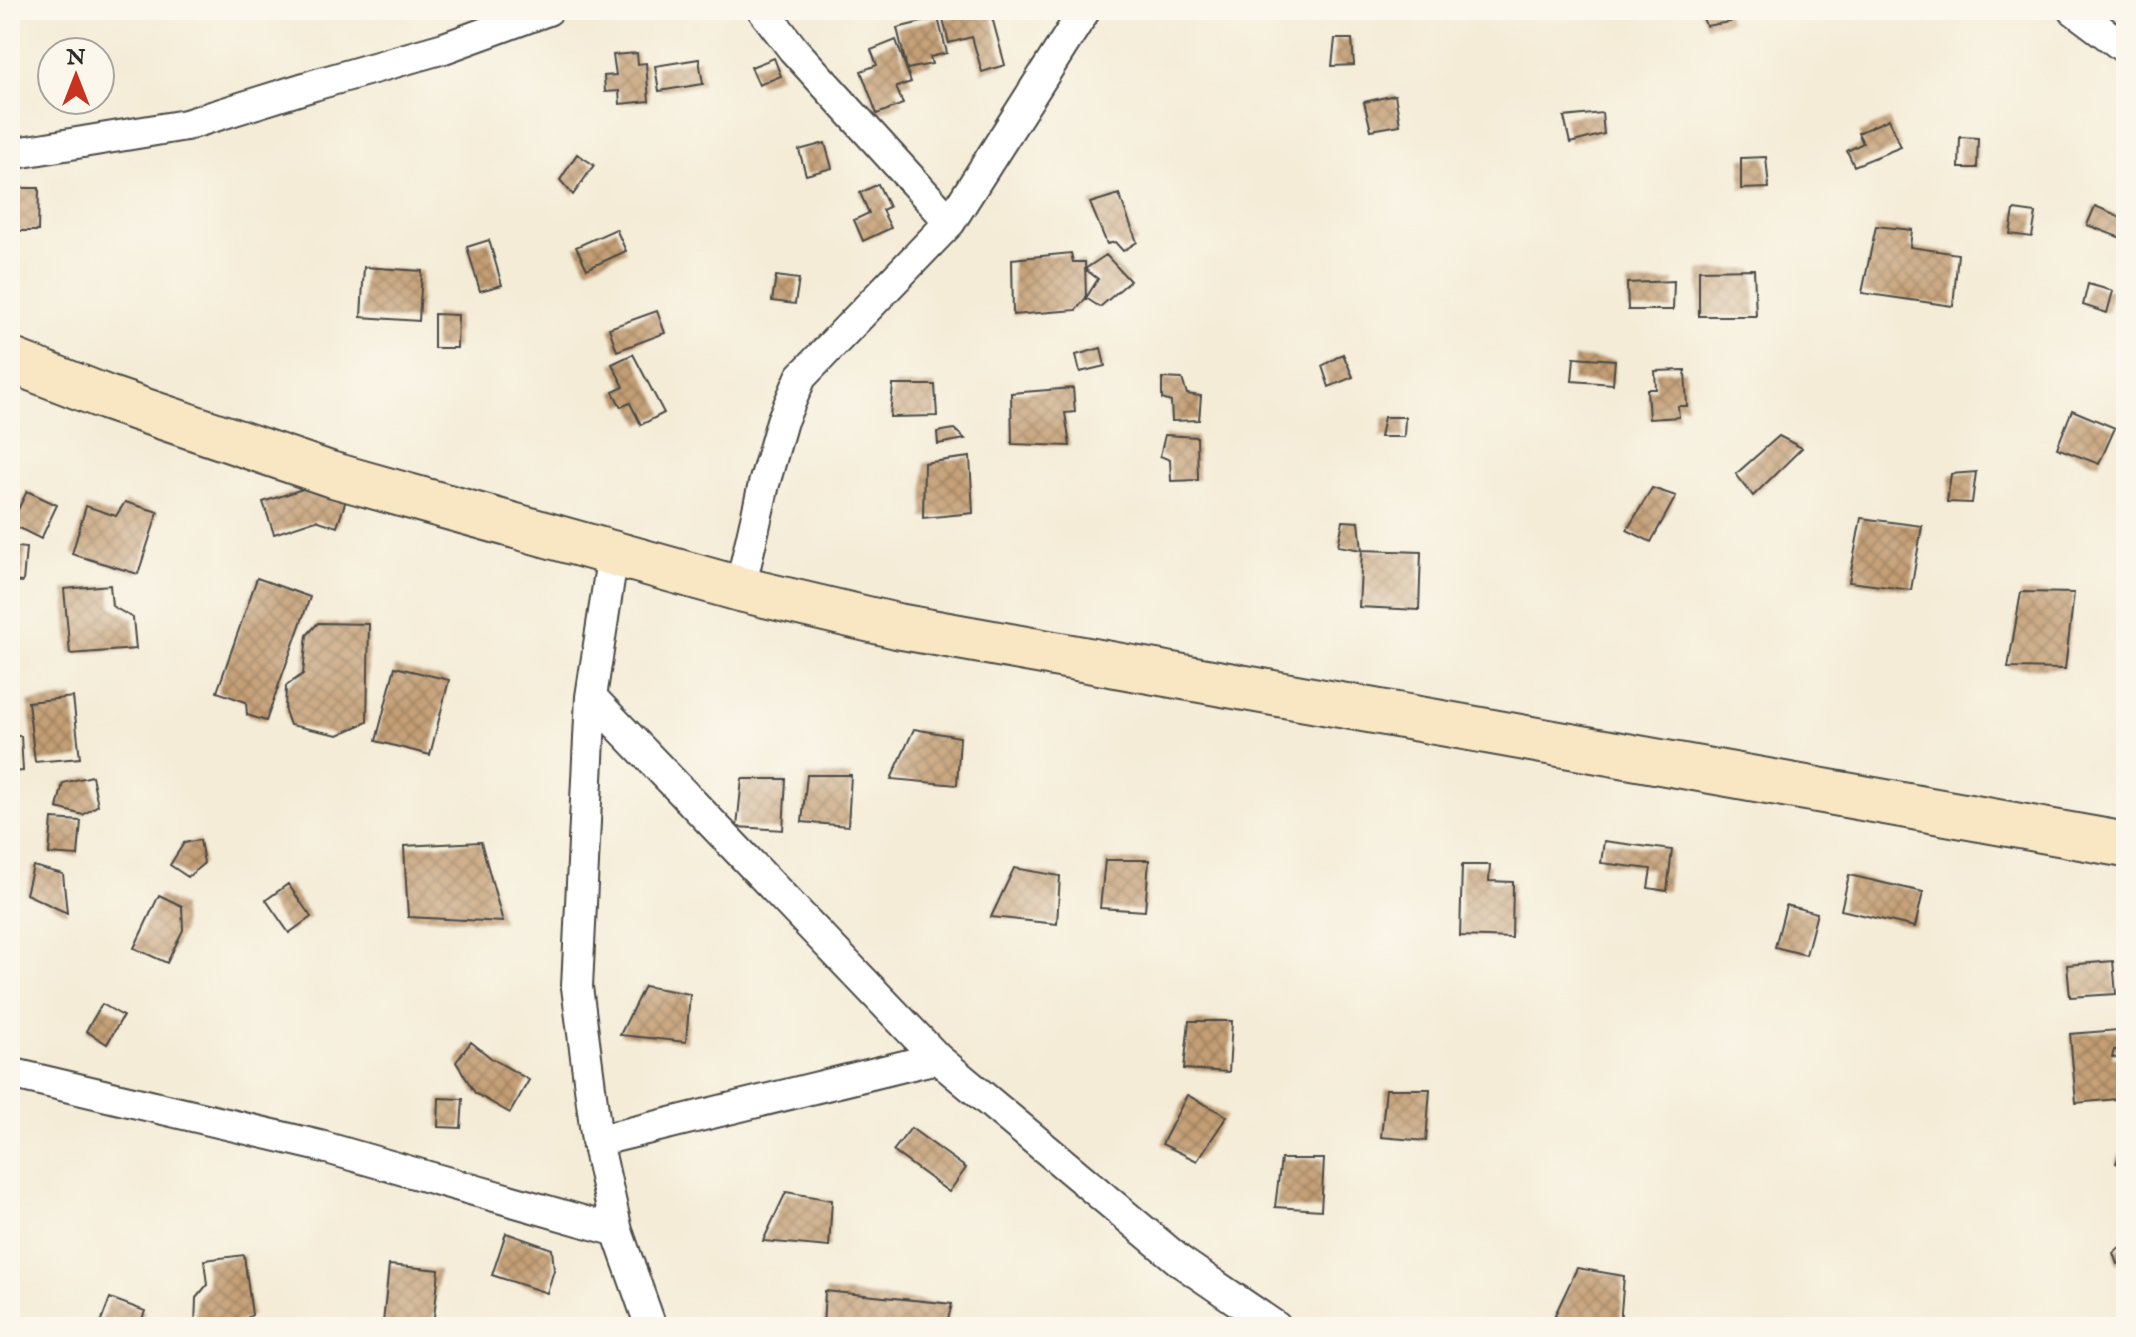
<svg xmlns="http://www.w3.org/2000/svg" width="2136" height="1337" viewBox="0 0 2136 1337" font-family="'IM FELL English',serif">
	<defs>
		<pattern id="building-cross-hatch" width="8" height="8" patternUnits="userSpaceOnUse" patternTransform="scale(2)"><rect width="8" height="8" fill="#c49e74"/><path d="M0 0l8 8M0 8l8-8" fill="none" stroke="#9f815f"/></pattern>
	</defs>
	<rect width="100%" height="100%" fill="#fbf7ec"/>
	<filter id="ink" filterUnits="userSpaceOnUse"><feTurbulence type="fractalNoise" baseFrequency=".0125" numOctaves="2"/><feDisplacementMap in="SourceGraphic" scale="16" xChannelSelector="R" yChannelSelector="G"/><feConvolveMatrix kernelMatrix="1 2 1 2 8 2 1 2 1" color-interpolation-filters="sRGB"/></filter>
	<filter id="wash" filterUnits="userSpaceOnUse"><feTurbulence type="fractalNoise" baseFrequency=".006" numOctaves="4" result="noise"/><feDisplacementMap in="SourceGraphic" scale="32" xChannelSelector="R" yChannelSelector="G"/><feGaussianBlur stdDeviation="1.8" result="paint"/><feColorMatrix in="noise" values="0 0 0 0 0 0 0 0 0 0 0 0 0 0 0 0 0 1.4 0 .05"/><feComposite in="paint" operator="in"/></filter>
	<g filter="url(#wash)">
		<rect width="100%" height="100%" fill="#f4ecd7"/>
		<g id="blocks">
			<path fill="url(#building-cross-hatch)" d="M979,10H990L1005,65L982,72L972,37L949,43L943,19Z
				M1700,10H1725L1730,22L1706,26Z
				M938,18L947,53L930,57L932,64L907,69L897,28Z
				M1335,39H1352L1354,65L1332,66Z
				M896,40L911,82L896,87L903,104L877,114L861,71L877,65L871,50Z
				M637,53L638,64L646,63L649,101L620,104L619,91L605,92L604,76L616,75L613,55Z
				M774,58L781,76L759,85L751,67Z
				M699,59L703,84L659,91L655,66Z
				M1395,95L1400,125L1371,130L1364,102Z
				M1602,113L1604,134L1570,143L1564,117Z
				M1889,119L1901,147L1854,166L1847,151L1863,143L1858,133Z
				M1960,137L1978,138L1977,168H1959Z
				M825,143L832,168L806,175L799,150Z
				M577,154L594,165L573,195L560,180Z
				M1766,157L1769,188L1741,189V158Z
				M878,184L889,207L882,210L891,228L863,241L854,220L869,213L860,193Z
				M10,188H39L38,231H10Z
				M1119,194L1137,242L1123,251L1115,242L1107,244L1090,203Z
				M2095,206L2126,219L2121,238L2087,225Z
				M2014,210L2036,213L2032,237L2010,234Z
				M1876,226L1912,230L1910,247L1958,254L1953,306L1862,293Z
				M616,229L626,251L587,269L576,247Z
				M489,240L502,285L480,291L467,247Z
				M1071,253L1073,262H1085L1086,298L1076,310L1013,315L1012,259Z
				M1106,255L1130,281L1100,307L1086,298L1098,279L1085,269Z
				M364,267L422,271L419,321L361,317Z
				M1754,269L1756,316H1699V270Z
				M776,276L799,279L795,304L772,301Z
				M1674,281L1673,310H1628L1627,283Z
				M2088,284L2113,291L2107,313L2083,305Z
				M657,311L665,333L617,351L609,328Z
				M434,314L458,315L457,348H434Z
				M1101,348L1105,366L1080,372L1076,355Z
				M633,354L664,413L641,425L630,403L621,407L613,392L624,387L612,364Z
				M1343,354L1353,377L1329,387L1322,366Z
				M1574,357L1615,360L1613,384L1572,381Z
				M1685,370L1687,406H1678L1679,417L1649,419L1647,389H1656L1655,371Z
				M1162,378L1182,379L1187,394L1201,396L1199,420L1172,421L1171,402L1162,399Z
				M893,385H935L937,416L890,417Z
				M1073,388L1075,412L1065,413L1070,446L1012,444L1011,393Z
				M2072,410L2115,428L2099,464L2057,448Z
				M1384,417H1405L1404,437H1380Z
				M954,429L965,439L938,444L937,432Z
				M1165,435L1197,437L1198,480L1171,481L1170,460L1160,456Z
				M1779,436L1802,448L1753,496L1736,474Z
				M970,457L973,513L923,518L924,463Z
				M1976,472L1972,503L1947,502L1951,474Z
				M315,485L346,500L337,527L316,520L274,534L263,502Z
				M1652,488L1676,496L1651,542L1627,530Z
				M27,491L57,505L41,539L11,524Z
				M125,502L158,512L138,574L72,554L86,506L116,516Z
				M1861,518L1922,526L1911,590L1849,582Z
				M1343,521L1359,522L1362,550L1338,546Z
				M10,546L26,548L23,582L10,581Z
				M1362,550L1421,552L1419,610L1359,607Z
				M257,578L310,597L266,721L247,715L246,702L217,692Z
				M110,585L112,606L133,618L136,649L70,654L64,589Z
				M2021,592L2074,593L2065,669L2008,668Z
				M318,623L369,624L367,722L338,735L290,725L285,711L286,686L303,674L307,635Z
				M395,667L449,680L430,755L376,741Z
				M73,697L80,758L35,762L28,702Z
				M914,729L960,737L957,785L891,779Z
				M10,736H21L23,771L10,772Z
				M807,775H851L848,826L802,822Z
				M92,776L98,805L83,815L57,808L63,783Z
				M742,779H786L783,830L737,827Z
				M52,819L81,821L78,856L49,854Z
				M200,840L204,863L188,877L170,865L184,843Z
				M1604,841L1672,850L1667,891L1648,888L1651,869L1601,863Z
				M481,842L503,922L408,917L404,846Z
				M1105,860H1149L1145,911L1100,908Z
				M1462,865H1490L1489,881L1513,882L1512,938L1460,936Z
				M33,866L63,874L67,913L26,894Z
				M1014,868L1060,876L1057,924L991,917Z
				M1849,875L1923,892L1915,927L1841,910Z
				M288,884L311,917L289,933L266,900Z
				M159,895L182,906L183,930L167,963L134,948Z
				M1786,905L1817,913L1806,955L1775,947Z
				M2113,961L2116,994L2070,997L2067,965Z
				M644,986L690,994L686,1042L620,1035Z
				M102,1004L123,1016L107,1044L86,1031Z
				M1189,1021H1232L1229,1072L1184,1069Z
				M2118,1030L2120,1050H2114L2112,1057L2121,1059L2126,1098L2076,1103L2070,1034Z
				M471,1042L491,1058L529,1080L510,1113L475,1093L456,1062Z
				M1386,1089H1430L1426,1141L1381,1137Z
				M1187,1095L1227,1116L1197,1161L1162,1144Z
				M439,1098L463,1099L461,1128L438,1127Z
				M911,1128L966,1168L949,1192L893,1151Z
				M2126,1142V1168L2116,1163Z
				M1281,1159H1324L1321,1210L1275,1207Z
				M786,1192L832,1200L829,1247L763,1241Z
				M506,1233L552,1249L554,1270L547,1293L492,1275Z
				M2121,1246L2126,1260L2117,1264L2113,1253Z
				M244,1255L252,1315L231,1327H195L196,1298L207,1285L204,1260Z
				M389,1265L439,1270L433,1327L383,1323Z
				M1577,1268L1624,1276L1620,1324L1554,1317Z
				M825,1291L952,1304L946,1327H823Z
				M110,1298L145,1311L139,1327H99Z"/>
		</g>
	</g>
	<g filter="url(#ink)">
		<use href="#blocks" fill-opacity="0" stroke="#494845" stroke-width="2"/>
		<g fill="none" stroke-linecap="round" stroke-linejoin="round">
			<defs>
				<path id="street" d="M763,10L793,49L950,222
					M2074,10L2126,49
					M10,154L186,125L314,85L444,48L548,10
					M613,553L591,697L577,987L597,1141L617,1231L651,1327
					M740,589L764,484L782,421L801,377L950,222L1085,10
					M591,697L937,1058L1181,1262L1276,1327
					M10,1073L320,1146L617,1231
					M597,1141L937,1058"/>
				<path id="secondary" d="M10,360L107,398L330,474L740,589L897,626L2126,845"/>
			</defs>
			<use href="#street" stroke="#494845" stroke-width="34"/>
			<use href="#secondary" stroke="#494845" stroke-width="48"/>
			<use href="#street" stroke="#fff" stroke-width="30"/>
			<use href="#secondary" stroke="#f9e7c3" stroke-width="44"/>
		</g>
	</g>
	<rect width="2136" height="1337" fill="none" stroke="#fbf7ec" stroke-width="40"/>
	<g transform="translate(76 76)"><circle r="38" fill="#fbf7ec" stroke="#a8a59f" stroke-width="2"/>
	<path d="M0-6L14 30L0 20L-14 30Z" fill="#c8321e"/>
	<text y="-12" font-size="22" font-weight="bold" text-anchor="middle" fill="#2b2b2b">N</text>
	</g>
</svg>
